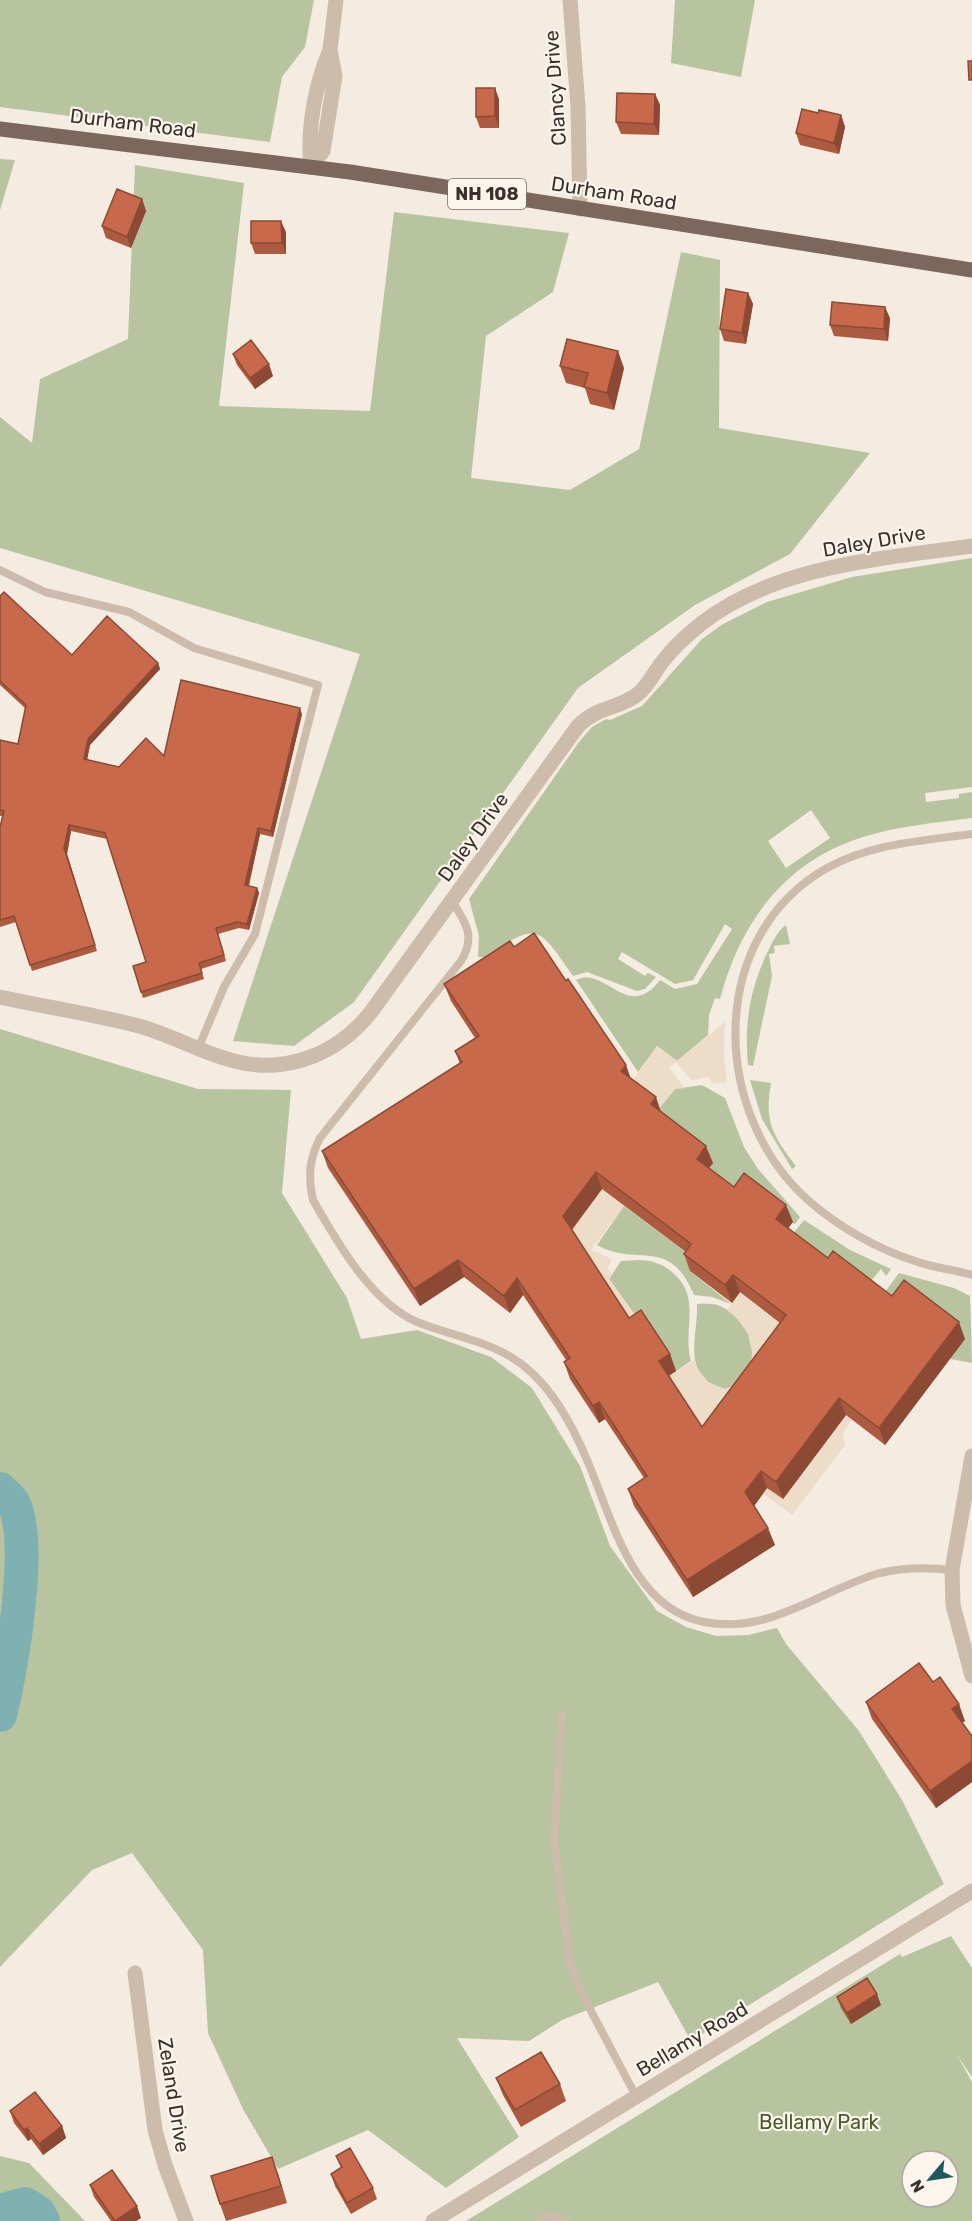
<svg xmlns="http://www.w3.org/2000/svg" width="972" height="2221" viewBox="0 0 972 2221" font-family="Rubik,sans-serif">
	<rect width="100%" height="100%" fill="#f4ebe1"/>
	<path fill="#b8c4a0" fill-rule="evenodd" d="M0,0H314L305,47L282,77L270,142L0,107Z
		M675,0H755L741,77L671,63Z
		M0,159L15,160L0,210Z
		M135,165L244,183L219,406L370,411L394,212L569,233L553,292L486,336L471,478L570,490L639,449L681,252L720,260L719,428L870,453L790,554L695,605L578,688L354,1002L294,1046L233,1041L360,654L0,548V417L32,443L40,379L128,339Z
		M972,558V787L925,793L926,802L959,798V794L972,792V818C935,823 896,826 860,838C783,863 740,924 720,999L715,998L709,1015L708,1035L677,1061L657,1046L638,1072L576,980C605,965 628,1023 660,980L675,989L697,984L732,929L725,924L693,980L675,984L622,952L618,959L645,976L648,973L656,977L645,989L637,991L587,972L573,976C537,924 538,922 484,957H478L479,936L469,899L579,742L592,727L606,719L610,720L642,706L702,639L723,624L767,602L852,577ZM811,810L830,838L786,868L768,841Z
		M786,925L790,944L774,946L775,953L769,954L772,976L753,1066L748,1065C744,1024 750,989 768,951C772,943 778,930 786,925Z
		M0,1029L198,1089L291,1090L282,1193L347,1298L361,1339L417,1330L491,1357L532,1388L580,1466L610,1546L657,1611L686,1627L716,1636L748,1635L777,1628L786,1644L859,1731L902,1800L944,1884L691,2041L658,1982L562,2020L529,2041L457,2038L519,2137L446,2188L368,2130L278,2169L243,2109L208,2033L203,1950L132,1853L92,1870L0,1967Z
		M750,1080L771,1083C764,1122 773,1136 796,1166L792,1169L762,1119Z
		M702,1085L725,1098L744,1147L758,1169L800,1217L795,1224L740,1204L703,1176L712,1163L657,1111L675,1089Z
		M624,1206L698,1261L691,1272L731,1304L712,1297L694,1295C669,1235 638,1268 597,1245Z
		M804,1220L850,1250L891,1269L886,1276L881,1269L865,1288L788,1240Z
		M638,1260C652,1260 663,1264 673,1273C702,1297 682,1330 691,1361L676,1371L609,1279L621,1261Z
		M899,1273L954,1288L970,1296L972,1363L950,1359L965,1338L898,1313L885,1292Z
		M697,1304C705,1304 713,1303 720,1306C740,1314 763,1347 750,1368C747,1373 741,1377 737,1381C730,1390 723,1391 713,1385C703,1380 697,1371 695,1360C692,1341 698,1322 697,1304Z
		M951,1936L972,1968V2077L957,2055L972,2082V2221H466L900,1954L902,1957ZM912,2161H948V2197H912Z
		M0,2156L29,2163L85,2221H0Z"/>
	<path fill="#ecdcc8" d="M725,1022L724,1054L727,1082L713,1084L709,1077L691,1080L676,1062L669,1068L685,1088L674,1089L657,1111L632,1082L657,1046L677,1061Z
		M602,1189L624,1206L591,1250L612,1259L607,1268L612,1275L609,1279L644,1329L635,1335L569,1233Z
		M740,1292L792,1332L714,1452L665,1378L695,1360L697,1368L708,1382L725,1389L732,1388L751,1367L752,1352L748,1334L736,1317L727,1310Z
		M846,1415L851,1420L843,1434L845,1445L792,1515L763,1493L767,1488L783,1499Z"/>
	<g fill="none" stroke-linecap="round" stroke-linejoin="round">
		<path stroke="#7fb0b2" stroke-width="34" d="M0,1489C4,1493 10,1498 13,1502C34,1543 11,1669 0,1715
			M0,2211L25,2204L38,2212L43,2221"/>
		<path stroke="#cdbbac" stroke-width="8" d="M0,570L45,592L129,612L194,648L318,685L255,934L224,987L198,1049
			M972,834C922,841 872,843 827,868C705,937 711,1115 809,1201C839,1227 877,1249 915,1261C933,1268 953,1269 972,1275
			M452,901C466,923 476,937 461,961L320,1138C309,1159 308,1177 313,1200C337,1242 371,1302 417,1322C457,1338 500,1342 532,1373C557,1396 574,1429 587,1460C612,1517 631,1608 704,1622C770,1635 820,1590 880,1573C904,1567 927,1567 952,1570
			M562,1715L554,1839L570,1963L582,1994L637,2098
			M539,2221L547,2215L566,2221"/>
		<path stroke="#cdbbac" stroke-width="15" d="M570,0L578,107L580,209
			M330,50L335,76L323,151L311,167C307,129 315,85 330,50Z
			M330,50L336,0
			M0,997C46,1007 93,1014 139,1026C168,1034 195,1049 224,1058C280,1077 335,1057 371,1012L578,726C598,706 619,709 638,694C649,685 654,672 663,661C674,647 688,634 702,623C777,565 882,559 972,546
			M972,1456L952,1570L953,1605L972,1676
			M135,1973L155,2130L165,2165L186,2221"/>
		<path stroke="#cdbbac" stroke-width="15" d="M433,2221L972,1891"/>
		<path stroke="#7d675c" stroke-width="15" d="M0,129L350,172L972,270"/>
	</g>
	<path fill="#ac5a40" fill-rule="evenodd" d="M655,94L660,105L659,135L621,134L616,122Z
		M499,99V128H480L476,117Z
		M818,113L841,115L845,127L839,154L800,145L796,133Z
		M142,199L146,211L131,248L106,238L102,226Z
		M286,232V254H255L251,243Z
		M748,293L753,304L746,344L724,341L720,329Z
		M890,318L888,341L834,336L830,325Z
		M233,354L273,376L255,389L237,365Z
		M560,366L624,368L614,410L590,404L585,388L566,383Z
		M0,596L72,655L158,663L160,669L90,745L87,760L119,767L164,756L302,714L273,837L260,834L249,886L257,888L259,893L249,930L239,928L218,934L226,961L201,969L204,979L143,998L133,966L146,962L107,839L71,831L67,854L97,951L32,971L16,922L0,927V827L2,816H0V740L18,744L26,709L0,685Z
		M514,947L661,1112L713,1163L709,1168L734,1187L793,1222L788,1228L828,1258L965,1339L885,1445L846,1415L783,1499L767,1488L754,1506L775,1545L693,1597L634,1506L628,1489L644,1478L605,1419L599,1423L570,1379L564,1362L566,1360L523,1295L510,1313L464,1277L420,1306L328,1168L322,1151L460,1064L455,1051L475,1038L451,1001L444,984ZM602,1189L686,1252L684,1254L690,1271L732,1303L740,1292L780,1323L702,1427L669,1376L676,1371L670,1354L629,1318L572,1230Z
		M933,1682L965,1721L962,1723L972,1736V1782L936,1808L872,1719L866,1702Z
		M837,1997L881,2005L851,2024L841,2008Z
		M496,2078L560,2084L566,2101L521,2127L503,2095Z
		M10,2111L62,2126L66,2138L43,2155L31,2139L28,2141L14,2123Z
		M336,2156L373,2188L377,2199L351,2214L335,2186L331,2174L341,2168Z
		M278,2174L287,2203L226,2221L220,2204Z
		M90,2185L141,2218L136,2221H111L94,2197Z"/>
	<path fill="#8c4a34" d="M495,88L499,99V128L495,116Z
		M655,94L660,105L659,135L654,124Z
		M841,115L845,127L839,154L834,143Z
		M142,199L146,211L131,248L127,237Z
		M281,221L286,232V254L282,243Z
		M748,293L753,304L746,344L742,333Z
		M885,307L890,318L888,341L884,329Z
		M618,351L624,368L614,410L607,393Z
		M269,364L273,376L255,389L250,378Z
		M158,663L160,669L90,745L86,765L84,759L88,739Z
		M300,708L302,714L273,837L271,831Z
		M69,825L71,831L67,854L97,951L64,848Z
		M258,828L260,834L247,891L245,885Z
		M257,888L259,893L249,930L247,924Z
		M626,1065L632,1082L621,1071Z
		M656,1097L662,1115L651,1104Z
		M706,1146L713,1163L703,1176L697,1159Z
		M596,1172L602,1189L569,1233L563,1216Z
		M786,1205L793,1222L782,1236L776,1219Z
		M458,1260L464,1277L420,1306L414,1289Z
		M733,1275L740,1292L732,1303L725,1285Z
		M517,1278L523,1295L510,1313L504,1296Z
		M959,1322L965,1339L885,1445L879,1428Z
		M670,1354L676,1371L665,1378L659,1361Z
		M839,1398L846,1415L783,1499L776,1482Z
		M599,1402L605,1419L599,1423L593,1406Z
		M761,1471L767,1488L752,1509L745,1492Z
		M768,1528L775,1545L693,1597L687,1580Z
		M959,1704L965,1721L958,1726L952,1709Z
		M972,1761V1782L936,1808L930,1791Z
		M877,1994L881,2005L851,2024L847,2013Z
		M62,2126L66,2138L43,2155L39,2144Z
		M27,2128L31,2139L28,2141L24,2130Z
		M272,2157L278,2174L287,2203L281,2186Z
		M137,2206L141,2218L136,2221H115Z"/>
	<path fill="#c8694b" stroke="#8c4a34" stroke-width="1.5" fill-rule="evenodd" d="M968,61H972V80H969Z
		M476,88H495V116L476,117Z
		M617,93L655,94L654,124L616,122Z
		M802,109L818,113L819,110L841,115L834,143L796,133Z
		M117,189L142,199L127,237L102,226Z
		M251,221H281L282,243H251Z
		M726,289L748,293L742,333L720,329Z
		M832,302L885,307L884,329L830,325Z
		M567,339L618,351L607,393L584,387L588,373L560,366Z
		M251,340L269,364L250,378L233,354Z
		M4,592L72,655L107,616L158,663L88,739L84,759L119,767L146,738L164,756L181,680L300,708L271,831L258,828L245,885L257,888L247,924L237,922L216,928L224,955L199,963L202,973L141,992L133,966L146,962L105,833L69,825L64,848L95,945L30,965L14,916L0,920V827L4,811L0,810V740L18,744L26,705L0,681V596Z
		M534,933L566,981L568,979L626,1065L621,1071L656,1097L651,1104L706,1146L697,1159L734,1187L744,1173L786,1205L776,1219L828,1258L833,1251L892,1296L904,1280L959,1322L879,1428L839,1398L776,1482L761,1471L745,1492L768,1528L687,1580L628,1489L647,1476L599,1402L593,1406L564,1362L570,1358L517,1278L504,1296L458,1260L414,1289L322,1151L462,1062L455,1051L479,1036L444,984L510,941L514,947ZM596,1172L691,1244L684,1254L725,1285L733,1275L786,1315L702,1427L659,1361L670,1354L641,1310L629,1318L563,1216Z
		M919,1663L933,1682L940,1677L959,1704L952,1709L972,1736V1761L930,1791L866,1702Z
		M867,1978L877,1994L847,2013L837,1997Z
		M541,2052L560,2084L515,2110L496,2078Z
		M35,2092L62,2126L39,2144L27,2128L24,2130L10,2111Z
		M350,2148L373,2188L347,2203L331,2174L342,2167L336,2156Z
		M272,2157L281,2186L220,2204L211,2176Z
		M112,2170L137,2206L115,2221L90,2185Z"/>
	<g text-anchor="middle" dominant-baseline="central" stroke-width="4.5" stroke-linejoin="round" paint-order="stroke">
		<rect fill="#fbf5ee" stroke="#756b66" stroke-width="1.5" x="448" y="179" width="78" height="30" rx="4.5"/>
		<g font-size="18" font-weight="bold" fill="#3b302b">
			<text x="487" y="194">NH 108</text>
		</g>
		<g font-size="20" fill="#3b302b" stroke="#fbf5ee">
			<text transform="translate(555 88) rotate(-94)">Clancy Drive</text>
			<text transform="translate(133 123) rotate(7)">Durham Road</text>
			<text transform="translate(614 193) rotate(9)">Durham Road</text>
			<text transform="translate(874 541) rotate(-10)">Daley Drive</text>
			<text transform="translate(473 837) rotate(-54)">Daley Drive</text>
			<text transform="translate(692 2039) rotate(-31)">Bellamy Road</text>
			<text transform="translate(174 2095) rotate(81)">Zeland Drive</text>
		</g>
		<g font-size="20" fill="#4a5a2e" stroke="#fbf5ee">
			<text x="819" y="2122">Bellamy Park</text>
		</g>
	</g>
	<g transform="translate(930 2179) rotate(241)"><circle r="28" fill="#fbf5ee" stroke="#aea6a0" stroke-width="1.5"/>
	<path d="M0-4.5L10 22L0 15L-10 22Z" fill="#1f5a5e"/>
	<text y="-9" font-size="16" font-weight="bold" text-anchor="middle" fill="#3b302b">N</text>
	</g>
</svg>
